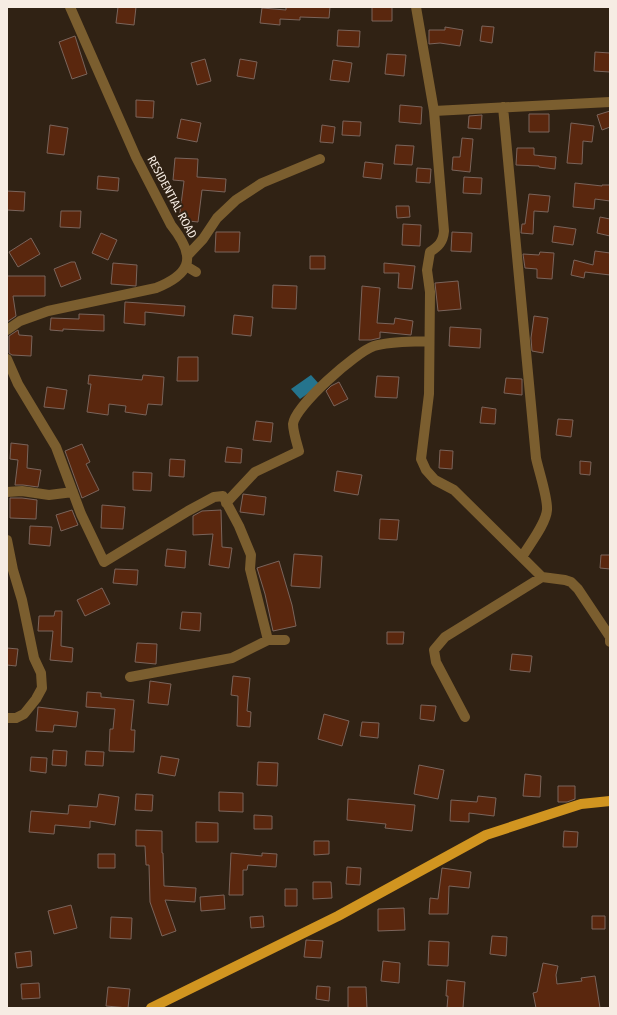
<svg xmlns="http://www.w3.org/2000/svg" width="617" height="1015" viewBox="0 0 617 1015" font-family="'Fira Sans Condensed',sans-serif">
	<rect width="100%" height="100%" fill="#302214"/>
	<path fill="#25748d" d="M311,375L320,385L300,399L291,389Z"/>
	<path fill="#5a270e" stroke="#7a645b" d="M118,7H136L134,25L116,23Z
		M286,7H330L329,18L300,17V20L280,19V25L260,23L262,8L286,10Z
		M372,7H392V21H372Z
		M482,26L494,27L492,43L480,41Z
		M445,27L463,30L460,46L440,43L429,44V30H445Z
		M338,30L360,31L359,47L337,46Z
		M75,36L87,74L72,79L59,42Z
		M595,52L610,53V72L594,71Z
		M387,54L406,55L404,76L385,74Z
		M205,59L211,81L197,85L191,63Z
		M240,59L257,62L254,79L237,76Z
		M333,60L352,63L349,82L330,80Z
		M136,100L154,101L153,118L136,117Z
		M400,105L422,107L421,124L399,122Z
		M610,111V127L602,130L597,115Z
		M529,114H549V132H529Z
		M482,115L481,129L468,128L469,116Z
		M181,119L201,123L197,142L177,138Z
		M343,121L361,122L360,136L342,135Z
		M571,123L594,126L592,142L583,141L582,164L567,163Z
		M50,125L68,128L64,155L47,153Z
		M322,125L335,127L333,143L320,142Z
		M462,138L473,139L470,172L452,170L453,157H460Z
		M396,145L414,146L412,165L394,164Z
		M517,148H534V155L556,157L555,169L539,167V166L516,165Z
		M175,158L198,159L197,177L226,179L225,192L202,190L198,222L179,220L184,181L173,180Z
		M365,162L383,164L381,179L363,177Z
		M417,168L431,169L430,183L416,182Z
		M98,176L119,178L118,191L97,189Z
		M464,177L482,178L481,194L463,193Z
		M575,183L602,186V185H610V201L595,199L594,209L573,207Z
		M7,191L25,192L24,211L7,210Z
		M529,194L550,196L548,212L534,211L533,234L521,233L522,224H525Z
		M396,206H409L410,217L397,218Z
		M61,211H81L80,228L60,227Z
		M600,217L610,219V236L597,233Z
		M403,224L421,225L420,246L402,245Z
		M554,226L576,229L573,245L552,242Z
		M216,232H240L239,252H215Z
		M452,232L472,233L471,252L451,251Z
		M101,233L117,240L108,260L92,253Z
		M31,238L40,254L18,267L9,252Z
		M595,251L610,253V275L585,272L584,278L571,275L574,260L593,265Z
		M540,252L554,253L552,279L537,278V269L525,268L523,254L539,255Z
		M310,256H325V269H310Z
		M71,262H75L81,279L61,287L54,269Z
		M113,263L137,265L136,286L111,284Z
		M384,263L415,266L412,289L398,288L399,273H384Z
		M7,276H45V296H13L16,316L7,322Z
		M458,281L461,309L438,311L435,283Z
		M273,285L297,286L296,309L272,308Z
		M362,286L380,288L377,323L394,324L395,318L413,321L411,335L380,332V338L371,340H359Z
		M125,302L185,306L184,316L145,312V325L124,323Z
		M79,314L104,315V331L63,329V331L50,330L51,318L79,319Z
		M234,315L253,317L251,336L232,334Z
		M534,316L548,318L543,353L532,351L531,338Z
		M450,327L481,329L480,348L449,346Z
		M18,330L19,335L32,336L31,356L12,355L9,353V336Z
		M178,357H198V381H177Z
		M89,375L142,380L143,375L164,377L162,405L148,404L146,415L125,412L126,406L109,404L108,415L87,412L91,384H88Z
		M377,376L399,377L397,398L375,397Z
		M506,378L522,379V395L504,393Z
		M339,382L348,399L334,406L326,391L331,386Z
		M47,387L67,390L64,409L44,407Z
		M482,407L496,409L495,424L480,423Z
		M558,419L573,420L571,437L556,435Z
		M256,421L273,423L271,442L253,440Z
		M11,443L28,445L27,468L41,470L38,487L23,485H15L18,460L10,459Z
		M82,444L90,462L86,464L99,490L82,498L65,451Z
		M227,447L242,449L241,463L225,462Z
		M440,450L453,451L452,469L439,468Z
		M170,459L185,460L184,477L169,476Z
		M580,461L591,462L590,475L580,474Z
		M337,471L362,475L358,495L334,491Z
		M133,472L152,473L151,491L133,490Z
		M243,494L266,497L264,515L240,512Z
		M10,498H22L37,500L36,519L10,518Z
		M102,505L125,507L123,529L101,528Z
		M72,510L78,525L61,531L56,515Z
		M221,510L222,547L232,548L229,568L209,565L213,534L193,535V516L202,511Z
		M380,519L399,520L397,540L379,539Z
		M30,526L52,527L50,546L29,544Z
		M167,549L186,551L185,568L165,566Z
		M294,554L322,556L320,588L291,586Z
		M601,555H610V569L600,568Z
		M279,561L292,605L296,626L273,631L265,594L257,568Z
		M115,569L138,570L137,585L113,583Z
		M102,588L110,604L85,616L77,600Z
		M55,611H62L61,646L73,648L72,662L50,660L53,631H38L39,616H54Z
		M182,612L201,613L200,631L180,629Z
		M387,632H404L403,644H387Z
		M137,643L157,644L156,664L135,662Z
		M7,648L18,649L16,666L7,665Z
		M512,654L532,656L530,672L510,670Z
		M233,676L250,678L247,711L251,712L250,727L237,726L238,696L231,695Z
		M150,681L171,684L168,705L148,703Z
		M87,692L101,693V697L134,700L131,730H135L134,752L109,751L110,729H113L115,709L86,707Z
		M421,705L436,706L434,721L420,719Z
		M38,707L78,712L76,727L54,725L53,732L36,731Z
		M324,714L349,721L342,746L318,739Z
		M362,722L379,723L378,738L360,736Z
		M53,750L67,751L66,766L52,765Z
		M86,751L104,752L103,766L85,765Z
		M161,756L179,759L175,776L158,773Z
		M31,757L47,758L46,773L30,771Z
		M258,762L278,763L277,786L257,785Z
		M419,765L444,770L438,799L414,794Z
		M525,774L541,776L540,797L523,796Z
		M558,786H575V799L567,802H558Z
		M219,792L243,793V812L219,811Z
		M99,794L119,797L115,825L90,821V828L55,825L54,834L29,832L31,811L68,814L69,805L97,807Z
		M136,794L153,795L152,811L135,810Z
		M478,796L496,798L494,816L469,813V822L450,821L451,800L477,802Z
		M348,799L415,805L412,831L385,828L386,824L347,820Z
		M254,815L272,816V829H254Z
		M196,822L218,823V842H196Z
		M136,830L162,831V853H163L164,886L196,888L195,902L165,900L176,931L162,936L150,902L149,865H146L145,846H136Z
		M564,831L578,832L577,847H563Z
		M314,841H329V854L314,855Z
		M231,853L262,856V853L277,854L276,867L248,865L247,870H243V895H229Z
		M98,854H115V868H98Z
		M347,867L361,868L360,885L346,884Z
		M442,868L471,872L469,888L449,886L448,914H429L430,898L438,899Z
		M313,882H331L332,898L313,899Z
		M285,889H297V906H285Z
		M224,895L225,909L201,911L200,897Z
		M71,905L77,928L54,934L48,911Z
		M404,908L405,930L378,931V909Z
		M263,916L264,927L251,928L250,917Z
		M592,916H605V929H592Z
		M111,917L132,918L131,939L110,938Z
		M492,936L507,937L506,956L490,954Z
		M306,940L323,941L321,958L304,957Z
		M429,941L449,942L448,966L428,965Z
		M31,951L32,966L17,968L15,953Z
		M383,961L400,963L399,983L381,981Z
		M543,963L558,966L556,975L557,984L582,981L581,978L595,976L600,1008H536L533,993L537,992Z
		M447,980L465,982L463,1008H447L448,996H446Z
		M39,983L40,998L22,999L21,984Z
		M317,986L330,987L329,1001L316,999Z
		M108,987L130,989L128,1008L106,1006Z
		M348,987H366L367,1008H348Z"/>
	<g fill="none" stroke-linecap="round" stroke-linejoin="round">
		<path stroke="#7b5e2f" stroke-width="10" d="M416,7L434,111L444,231C443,242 439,246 430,252L427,270L430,292L429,394L421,459L426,470L435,480L454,490L542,577L565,580L571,582L578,589L610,637V642
			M503,107L536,458C539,472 548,498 547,510C546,524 529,545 522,557
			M434,111L610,102
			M187,256L203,239L217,218L236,200L262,183L320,159
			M186,266L196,272
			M7,330L20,321L48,311L156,288C166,284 182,276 186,265C191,252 179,235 171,225L136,157L70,7
			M7,359L18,384L56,447L81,514L104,562L188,511L214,497L223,496L239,526L251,555L250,569L268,640L232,658L130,677
			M7,492L22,491L49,495L73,492
			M226,503L255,472L299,451C297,444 293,431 293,424C295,406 356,352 374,346C391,341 411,342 429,341
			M7,540L13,570L22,600L34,658L41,673L42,688L36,699L24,714L16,718H7
			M268,640H285
			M465,717L436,662L434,650L445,637L542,577"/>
		<path stroke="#d19520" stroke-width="10" d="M151,1008L338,916L486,835L581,804L610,801"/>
	</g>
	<g text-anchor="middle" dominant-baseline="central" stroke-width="4" stroke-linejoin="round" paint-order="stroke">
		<g font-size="12" fill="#f6ece3" stroke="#302214">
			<text transform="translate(172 197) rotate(62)">RESIDENTIAL ROAD</text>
		</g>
	</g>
	<rect width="617" height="1015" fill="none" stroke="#f6ece3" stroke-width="16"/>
</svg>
